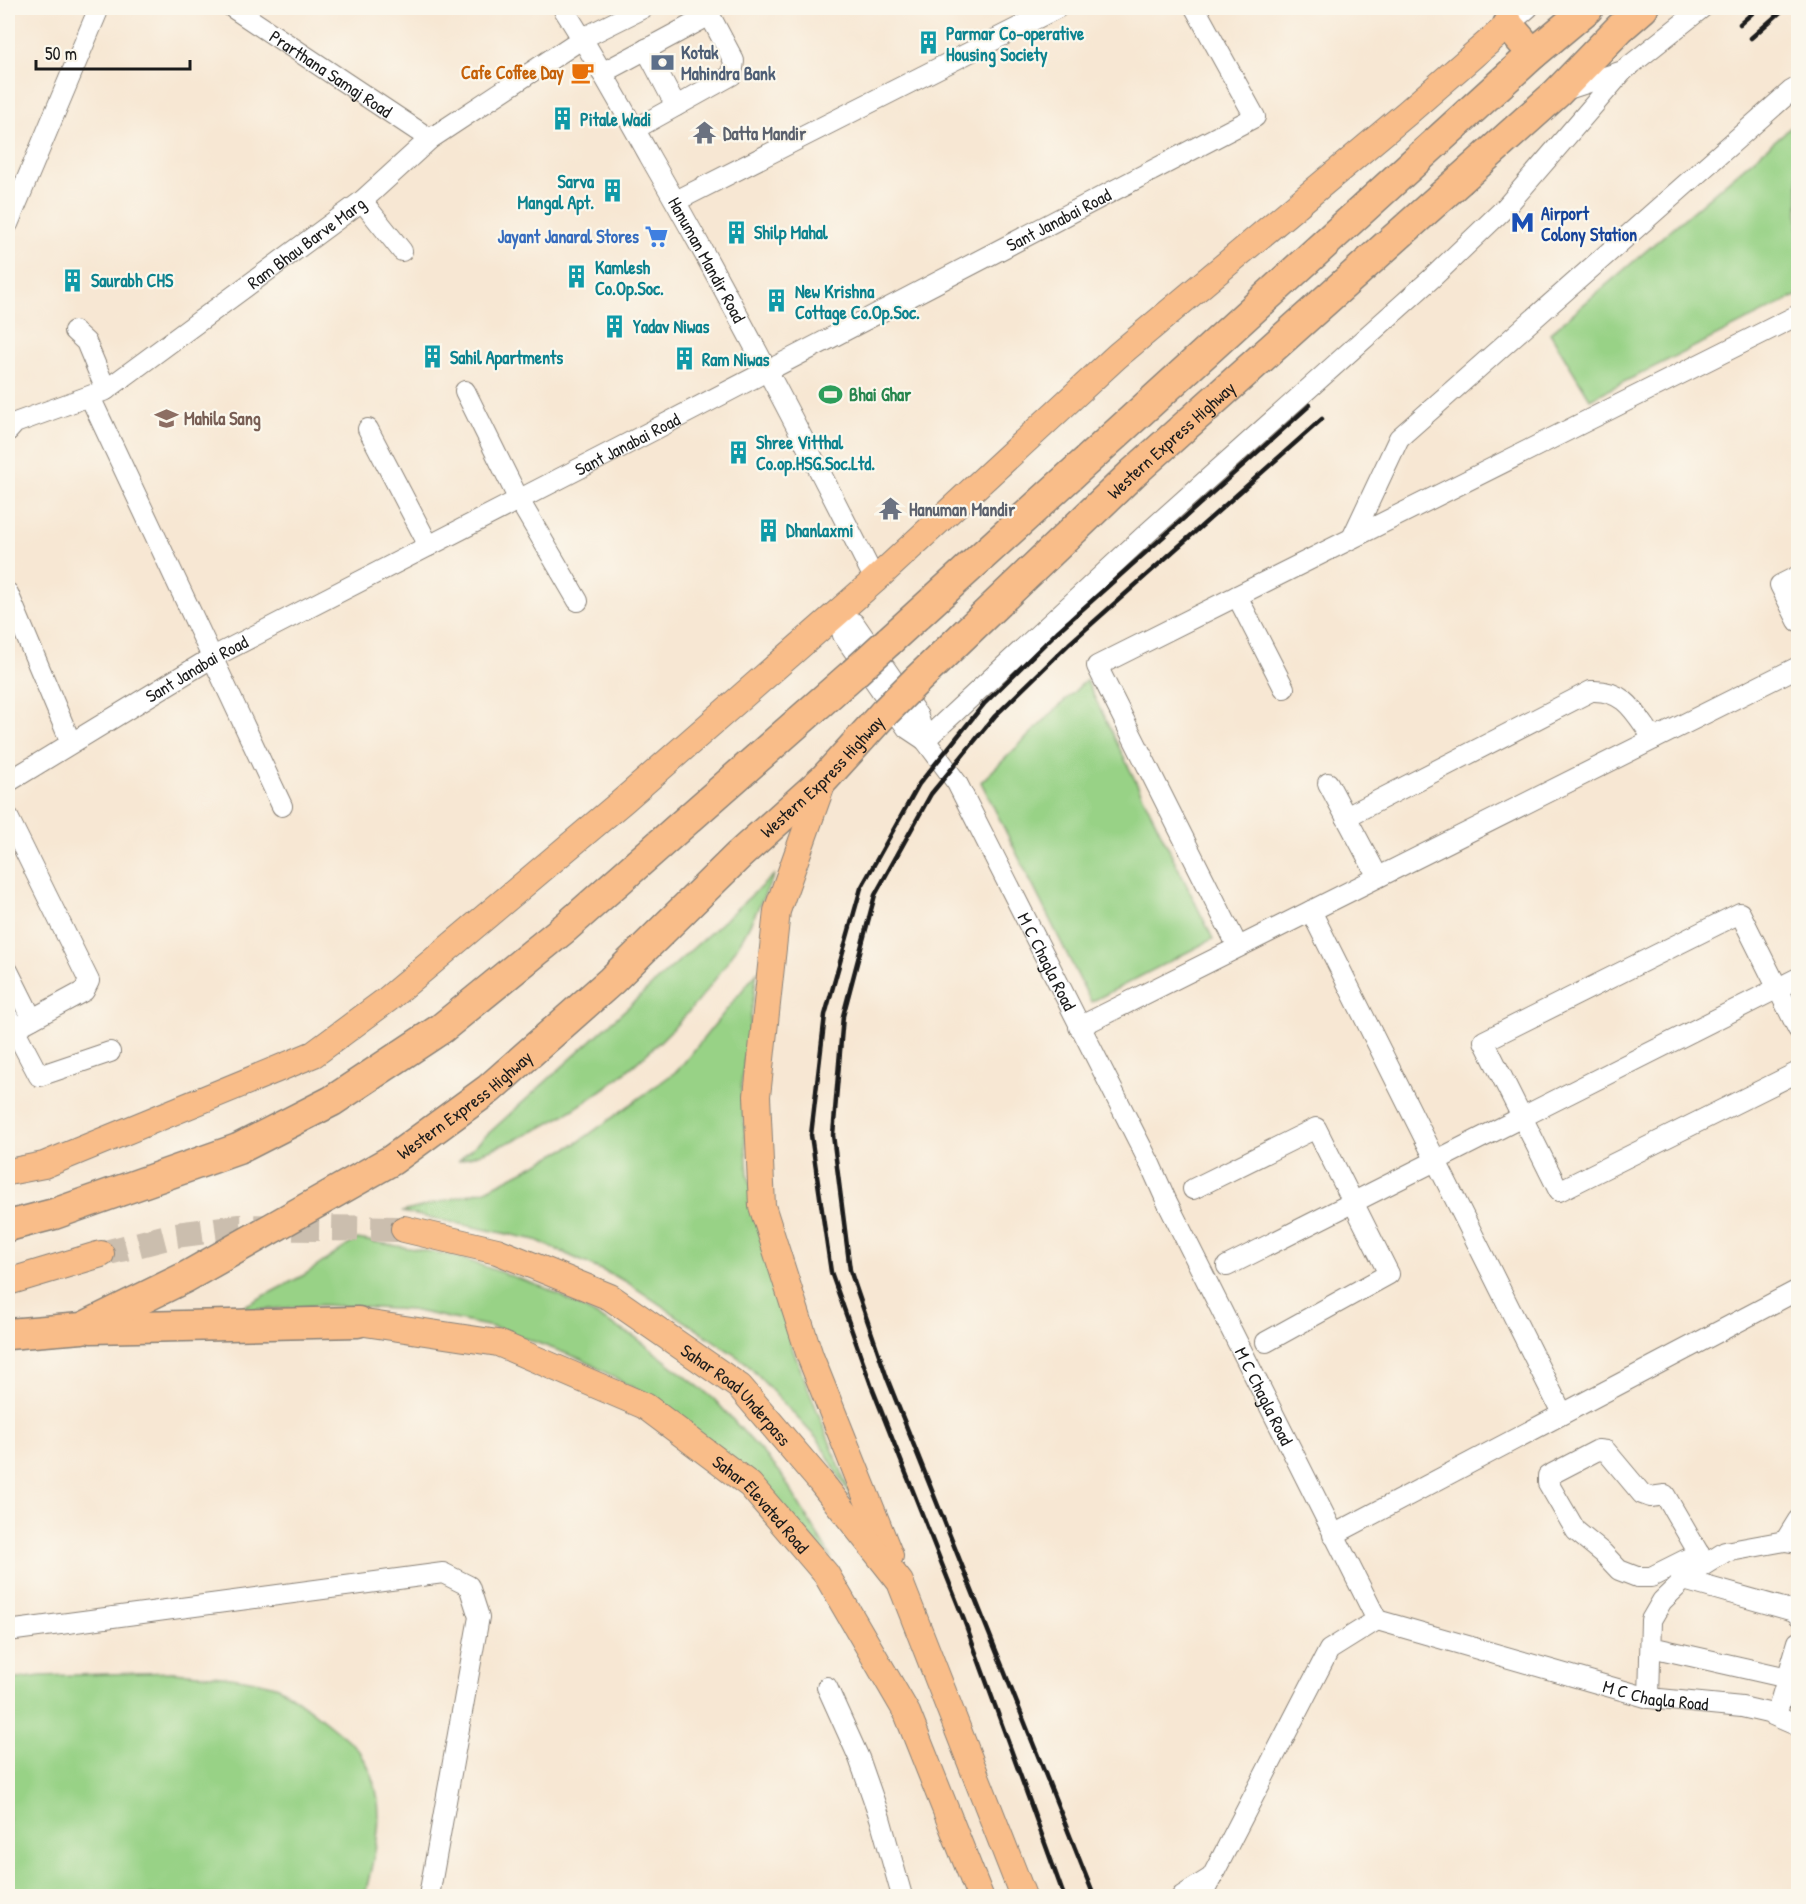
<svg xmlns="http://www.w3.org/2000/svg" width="1806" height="1904" viewBox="0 0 1806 1904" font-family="'Patrick Hand',sans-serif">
	<rect width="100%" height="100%" fill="#fbf7ec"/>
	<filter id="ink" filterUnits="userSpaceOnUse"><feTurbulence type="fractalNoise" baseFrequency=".0167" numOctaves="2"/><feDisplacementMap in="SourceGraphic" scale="12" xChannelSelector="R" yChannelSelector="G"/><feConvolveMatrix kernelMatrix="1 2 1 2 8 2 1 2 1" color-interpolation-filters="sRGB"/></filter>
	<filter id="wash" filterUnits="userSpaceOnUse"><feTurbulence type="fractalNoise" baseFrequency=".008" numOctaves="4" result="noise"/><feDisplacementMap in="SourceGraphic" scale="24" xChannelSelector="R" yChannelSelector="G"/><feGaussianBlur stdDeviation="1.35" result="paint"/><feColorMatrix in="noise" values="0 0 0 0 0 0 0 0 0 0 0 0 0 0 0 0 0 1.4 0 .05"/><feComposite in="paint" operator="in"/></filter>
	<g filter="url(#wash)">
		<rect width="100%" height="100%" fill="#f7e7d3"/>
		<path fill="#98d286" stroke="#5a7751" stroke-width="1.5" d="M1798,121V295L1590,399L1550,333Z
			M1086,680L1213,939L1091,1002L981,782Z
			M775,874C764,895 754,918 742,939C694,1020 612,1095 526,1135C504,1145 481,1153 458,1161Z
			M757,972L741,1087L748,1174L791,1345L854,1503L819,1441L745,1362L625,1281L536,1240L402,1212L486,1190L577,1143L678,1070Z
			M357,1239L455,1256L548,1289L635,1337L713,1398L780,1472L832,1559L793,1520L659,1402L581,1359L497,1328L411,1310L322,1305L233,1312L304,1275Z
			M174,1672C208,1675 242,1676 275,1686C287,1690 354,1742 361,1754C370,1767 376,1785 378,1801C382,1833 371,1866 365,1896H8V1680L41,1676Z"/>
	</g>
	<g filter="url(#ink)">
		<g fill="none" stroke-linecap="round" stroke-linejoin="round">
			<path stroke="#cbbeae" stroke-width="26" stroke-dasharray="26 13" stroke-linecap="butt" d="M101,1254L175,1235L239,1227L404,1229"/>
			<defs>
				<g id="minor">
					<path id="s1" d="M233,8L430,139"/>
					<path id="s2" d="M563,8C594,56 622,107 650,157C730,296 803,437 875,580"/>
					<path d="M1508,25L1528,8"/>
					<path d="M646,49L676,106"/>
					<path d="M602,73L710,15"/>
					<path d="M1565,90L1623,71L1702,8"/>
					<path d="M635,129L732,75L734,61L706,8"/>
					<path d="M362,201L402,251"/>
					<path d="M676,201L1057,8"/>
					<path d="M8,224L99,8"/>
					<path d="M74,331L86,342L106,390"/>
					<path d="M465,391L519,500L578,601"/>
					<path d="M90,397L282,806"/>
					<path d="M368,429L429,546"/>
					<path id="s3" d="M8,431L15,423L106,390L362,201L430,139L583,38L643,8"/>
					<path d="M1352,538L1399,438L1791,91L1798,87"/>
					<path d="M1798,576L1780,585L1798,621"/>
					<path d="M8,593L71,743"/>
					<path d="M1237,596L1284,688"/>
					<path id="s4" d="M837,613L854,623L918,716L925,740L957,783L1150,1164L1167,1202L1377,1620L1649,1698L1742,1707L1768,1713L1798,1726"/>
					<path d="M837,613L843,635L907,728L925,740"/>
					<path d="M925,740L1144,536L1432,278L1506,207L1623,71"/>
					<path id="s5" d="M8,782L213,657L623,446L1255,117L1195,8"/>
					<path d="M1328,783L1378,877"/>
					<path d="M8,817L89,981L84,991L14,1029"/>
					<path d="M1346,817L1591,691C1626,689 1636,715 1654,739"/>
					<path d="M1311,911L1562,1413"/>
					<path d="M1238,947L1097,666L1798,315"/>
					<path d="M8,971L32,1019"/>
					<path d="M8,1017L39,1076L110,1052"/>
					<path d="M1079,1027L1798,667"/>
					<path d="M1798,1029L1740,913L1484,1041L1559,1191L1798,1072"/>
					<path d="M1193,1189L1316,1128L1389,1274L1266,1342"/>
					<path d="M1227,1266L1798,978"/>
					<path d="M1333,1535L1798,1290"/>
					<path d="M1797,1543L1785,1541L1798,1520"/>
					<path d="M1699,1553L1651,1577H1637L1619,1570L1603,1553L1576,1531L1548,1483V1476L1598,1450L1606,1451L1642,1494L1650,1497L1665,1495L1705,1564"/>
					<path d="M1684,1580L1794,1611L1798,1615"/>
					<path d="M8,1631L443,1573L469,1586L479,1617L429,1896"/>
					<path d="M1651,1647L1788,1678"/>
					<path d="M827,1687L859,1758L880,1818L902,1896"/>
					<path d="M1649,1698L1651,1620L1662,1601L1690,1574L1725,1552L1785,1541"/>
					<path d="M1776,1716L1798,1642"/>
					<path d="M1182,1896L1212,1877"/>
					<path d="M1202,1896L1329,1650L1377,1620"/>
				</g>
				<g id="major">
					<path d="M824,779L777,911L757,1096L762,1206L810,1356L890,1556"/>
					<path d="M8,1172L44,1165L314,1054L388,999L624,800L875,580L1117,356L1407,113L1508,25"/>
					<path id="s6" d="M404,1229L497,1251L610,1297L740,1387L820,1481L900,1582L1023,1896"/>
					<path d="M8,1282L101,1254"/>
					<path id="s7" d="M358,1322L498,1343L645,1406L750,1485L826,1574L907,1713L980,1896"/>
				</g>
				<g id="highway">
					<path d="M1508,25L1533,54"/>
					<path d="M889,641L1533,54L1588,8"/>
					<path id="s8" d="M916,681L1133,473L1557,93L1620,28L1643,8"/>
					<path d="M8,1226L54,1214L238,1149L332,1101L442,1028L566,927L854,673"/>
					<path d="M91,1328L358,1322"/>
					<path id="s9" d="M8,1334L82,1328L186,1277L392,1160L489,1089L611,981L738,856L824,779L884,713"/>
				</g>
			</defs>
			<use href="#minor" stroke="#8a8278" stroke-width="22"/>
			<use href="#major" stroke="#8a8278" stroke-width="28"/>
			<use href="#highway" stroke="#8a8278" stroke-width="33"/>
			<use href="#minor" stroke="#fff" stroke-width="20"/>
			<use href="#major" stroke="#f9bd89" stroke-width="26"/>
			<use href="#highway" stroke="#f9bd89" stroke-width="30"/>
			<path stroke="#1c1c1c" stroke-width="4.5" d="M1740,24L1758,8
				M1751,38L1785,8
				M1064,1896L964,1620L871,1385L831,1272L811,1135L825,1015L861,888L919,784L984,704L1057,632L1310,405
				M1094,1896L887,1378L850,1270L833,1135L843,1016L875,895L931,794L995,716L1069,644L1322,419"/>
			<defs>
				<path id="highway-bridge" d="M854,673L889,641
					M884,713L916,681"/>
			</defs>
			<use href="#highway-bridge" stroke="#8a8278" stroke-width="33" stroke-linecap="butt"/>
			<use href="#highway-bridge" stroke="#f9bd89" stroke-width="30"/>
		</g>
	</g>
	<defs>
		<symbol id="building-bare" viewBox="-9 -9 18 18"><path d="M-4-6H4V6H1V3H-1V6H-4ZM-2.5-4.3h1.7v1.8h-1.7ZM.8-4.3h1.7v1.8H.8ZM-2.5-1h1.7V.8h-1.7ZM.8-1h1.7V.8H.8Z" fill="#0f9aa8" stroke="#fbf7ec" stroke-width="2.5" paint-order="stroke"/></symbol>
		<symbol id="bank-bare" viewBox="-9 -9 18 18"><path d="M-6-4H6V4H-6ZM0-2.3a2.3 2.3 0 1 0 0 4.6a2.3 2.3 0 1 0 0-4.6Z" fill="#5c6f8a" stroke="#fbf7ec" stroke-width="2.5" paint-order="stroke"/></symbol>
		<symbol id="cafe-bare" viewBox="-9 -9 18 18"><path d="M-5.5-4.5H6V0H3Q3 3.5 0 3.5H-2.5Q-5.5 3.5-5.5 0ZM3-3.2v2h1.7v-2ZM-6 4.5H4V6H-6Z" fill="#e8710a" stroke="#fbf7ec" stroke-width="2.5" paint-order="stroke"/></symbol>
		<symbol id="temple-bare" viewBox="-9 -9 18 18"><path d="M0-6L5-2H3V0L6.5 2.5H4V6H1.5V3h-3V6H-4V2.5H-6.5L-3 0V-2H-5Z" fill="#6b7280" stroke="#fbf7ec" stroke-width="2.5" paint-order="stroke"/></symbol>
		<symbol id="metro-bare" viewBox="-9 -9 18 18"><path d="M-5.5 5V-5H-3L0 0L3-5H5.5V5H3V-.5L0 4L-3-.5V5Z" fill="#1a4fb4" stroke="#fbf7ec" stroke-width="2.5" paint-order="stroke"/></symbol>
		<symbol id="supermarket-bare" viewBox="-9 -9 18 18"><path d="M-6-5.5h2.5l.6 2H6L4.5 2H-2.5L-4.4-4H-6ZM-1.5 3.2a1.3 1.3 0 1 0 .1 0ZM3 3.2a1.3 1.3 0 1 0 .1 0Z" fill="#3f7fe0" stroke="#fbf7ec" stroke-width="2.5" paint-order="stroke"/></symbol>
		<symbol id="stadium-bare" viewBox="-9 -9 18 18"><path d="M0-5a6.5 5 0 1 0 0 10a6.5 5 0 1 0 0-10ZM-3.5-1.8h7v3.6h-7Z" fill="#2e9e5b" stroke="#fbf7ec" stroke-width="2.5" paint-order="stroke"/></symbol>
		<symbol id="school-bare" viewBox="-9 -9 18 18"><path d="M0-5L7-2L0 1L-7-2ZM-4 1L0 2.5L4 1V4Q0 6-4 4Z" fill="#8d6e63" stroke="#fbf7ec" stroke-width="2.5" paint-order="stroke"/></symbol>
	</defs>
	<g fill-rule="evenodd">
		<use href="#building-bare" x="912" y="26" width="33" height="33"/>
		<use href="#bank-bare" x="646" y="46" width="33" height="33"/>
		<use href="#cafe-bare" x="566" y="56" width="33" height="33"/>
		<use href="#building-bare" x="546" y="102" width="33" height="33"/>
		<use href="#temple-bare" x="688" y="116" width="33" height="33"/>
		<use href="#building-bare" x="596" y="174" width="33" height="33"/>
		<use href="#metro-bare" x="1506" y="206" width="33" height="33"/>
		<use href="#building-bare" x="720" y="216" width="33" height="33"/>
		<use href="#supermarket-bare" x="640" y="220" width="33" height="33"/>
		<use href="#building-bare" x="560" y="260" width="33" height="33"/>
		<use href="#building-bare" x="56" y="264" width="33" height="33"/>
		<use href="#building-bare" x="760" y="284" width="33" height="33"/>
		<use href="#building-bare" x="598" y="310" width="33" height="33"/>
		<use href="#building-bare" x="416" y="340" width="33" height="33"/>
		<use href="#building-bare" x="668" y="342" width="33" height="33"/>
		<use href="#stadium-bare" x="814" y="378" width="33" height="33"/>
		<use href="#school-bare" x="150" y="402" width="33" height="33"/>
		<use href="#building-bare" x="722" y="436" width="33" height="33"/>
		<use href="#temple-bare" x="874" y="492" width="33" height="33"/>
		<use href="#building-bare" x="752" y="514" width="33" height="33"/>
	</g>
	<g text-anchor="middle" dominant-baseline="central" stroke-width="4.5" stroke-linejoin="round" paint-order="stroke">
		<g font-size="18" font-weight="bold" fill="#0d838f" stroke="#fbf7ec" text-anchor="start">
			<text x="946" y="33">Parmar Co-operative<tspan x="946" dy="21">Housing Society</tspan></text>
			<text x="580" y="119">Pitale Wadi</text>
			<text x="594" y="181" text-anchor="end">Sarva<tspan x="594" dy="21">Mangal Apt.</tspan></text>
			<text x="754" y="232">Shilp Mahal</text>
			<text x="595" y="267">Kamlesh<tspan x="595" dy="21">Co.Op.Soc.</tspan></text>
			<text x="91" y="280">Saurabh CHS</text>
			<text x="795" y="291">New Krishna<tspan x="795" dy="21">Cottage Co.Op.Soc.</tspan></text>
			<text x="633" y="326">Yadav Niwas</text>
			<text x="450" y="357">Sahil Apartments</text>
			<text x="702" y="359">Ram Niwas</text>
			<text x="756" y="442">Shree Vitthal<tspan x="756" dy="21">Co.op.HSG.Soc.Ltd.</tspan></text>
			<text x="786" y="530">Dhanlaxmi</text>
		</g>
		<g font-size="18" font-weight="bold" fill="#4e5e75" stroke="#fbf7ec" text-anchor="start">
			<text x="681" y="52">Kotak<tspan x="681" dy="21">Mahindra Bank</tspan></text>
		</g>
		<g font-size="18" font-weight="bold" fill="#c56008" stroke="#fbf7ec" text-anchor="end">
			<text x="564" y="72">Cafe Coffee Day</text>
		</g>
		<g font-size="18" fill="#1c1c1c" stroke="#fbf7ec">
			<text stroke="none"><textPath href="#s1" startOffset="118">Prarthana Samaj Road</textPath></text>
			<text stroke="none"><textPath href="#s5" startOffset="1192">Sant Janabai Road</textPath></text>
			<text stroke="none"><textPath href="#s3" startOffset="356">Ram Bhau Barve Marg</textPath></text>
			<text stroke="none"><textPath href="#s2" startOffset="290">Hanuman Mandir Road</textPath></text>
			<text stroke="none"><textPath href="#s8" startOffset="351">Western Express Highway</textPath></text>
			<text stroke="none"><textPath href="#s5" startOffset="706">Sant Janabai Road</textPath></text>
			<text stroke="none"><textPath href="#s5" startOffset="220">Sant Janabai Road</textPath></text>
			<text stroke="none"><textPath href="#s9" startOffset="1004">Western Express Highway</textPath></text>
			<text stroke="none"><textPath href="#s4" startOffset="411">M C Chagla Road</textPath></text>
			<text stroke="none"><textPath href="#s9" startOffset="518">Western Express Highway</textPath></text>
			<text stroke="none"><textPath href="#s6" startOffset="378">Sahar Road Underpass</textPath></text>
			<text stroke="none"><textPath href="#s4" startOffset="897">M C Chagla Road</textPath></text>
			<text stroke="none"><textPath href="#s7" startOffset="454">Sahar Elevated Road</textPath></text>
			<text stroke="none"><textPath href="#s4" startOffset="1437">M C Chagla Road</textPath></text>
		</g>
		<g font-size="18" font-weight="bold" fill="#5b616d" stroke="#fbf7ec" text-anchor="start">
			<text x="723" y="133">Datta Mandir</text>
			<text x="909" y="509">Hanuman Mandir</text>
		</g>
		<g font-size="18" font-weight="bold" fill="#164399" stroke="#fbf7ec" text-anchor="start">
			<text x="1541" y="213">Airport<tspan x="1541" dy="21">Colony Station</tspan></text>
		</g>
		<g font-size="18" font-weight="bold" fill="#366cbe" stroke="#fbf7ec" text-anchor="end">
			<text x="639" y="236">Jayant Janaral Stores</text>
		</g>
		<g font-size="18" font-weight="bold" fill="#27864d" stroke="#fbf7ec" text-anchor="start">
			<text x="849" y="394">Bhai Ghar</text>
		</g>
		<g font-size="18" font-weight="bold" fill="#785e54" stroke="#fbf7ec" text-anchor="start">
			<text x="184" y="418">Mahila Sang</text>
		</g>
	</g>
	<rect width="1806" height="1904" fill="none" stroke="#fbf7ec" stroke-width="30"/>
	<path d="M36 60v9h154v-9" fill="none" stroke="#1c1c1c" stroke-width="3"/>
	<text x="45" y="60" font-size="18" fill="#1c1c1c" stroke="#fbf7ec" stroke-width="4.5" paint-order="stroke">50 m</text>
</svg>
